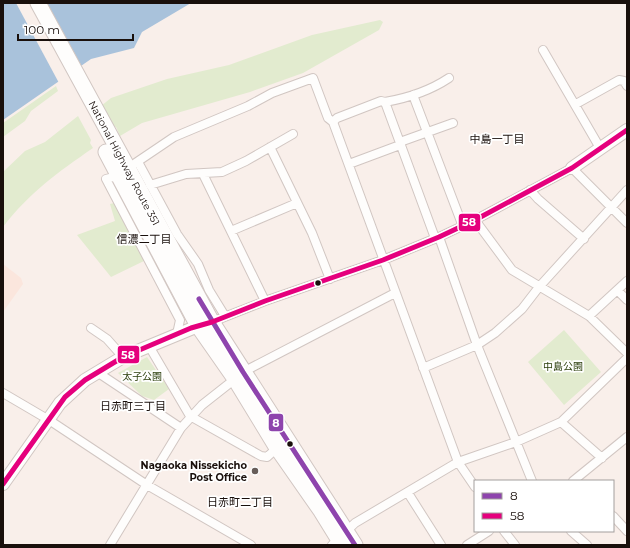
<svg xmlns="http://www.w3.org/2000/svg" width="630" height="548" viewBox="0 0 630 548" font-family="Montserrat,'Noto Sans JP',sans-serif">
	<rect width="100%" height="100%" fill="#f9efea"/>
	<path fill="#fbe6dd" d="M3,264L21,278L23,284L3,312Z"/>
	<path fill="#e2ebcf" d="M380,20L383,22L379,30L303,73L250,92L142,123L120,136L116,127L112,126L101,106L111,98L167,79L229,65L312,35Z
		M56,86L58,91L31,111L25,121L3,137V123Z
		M78,116L91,140L90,143L93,148C57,173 30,192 3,227V172L25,151L45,142Z
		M114,203L146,260L111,277L77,235L115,221L110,204Z
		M564,330L601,372L564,405L528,362Z
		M147,357L169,389L154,400L142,396L118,373Z"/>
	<path fill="#a9c2db" d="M3,3H191L142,32L134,48L91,59L3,120Z"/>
	<path fill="#f9efea" d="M16,3H47L82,67L59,83Z"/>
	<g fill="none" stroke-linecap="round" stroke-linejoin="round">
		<defs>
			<path id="street" d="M543,50L600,148
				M413,95L462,224
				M385,102C408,98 431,90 449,78
				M576,104L619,80L624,81L627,86
				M333,122L337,118L381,101L385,102L435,238
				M400,142L453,123
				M270,147L312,233L330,279
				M138,162L177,234L198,264L209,290L225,316
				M134,164L174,137L248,106L272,93L313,78L328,118L333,122L458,462L475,487
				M349,164L400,145
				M203,174L265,301
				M110,178L106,179L180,320L177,334
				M150,185L186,174L222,172L246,161L293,134
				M530,190L538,199L584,239
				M475,220L512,270L589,316L627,353
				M231,231L297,203
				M439,237L477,345L532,481
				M618,291L627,300
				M589,316L627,281
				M209,323L265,301L383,260L439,237L475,220L572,168L627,223
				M91,328L107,339L123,357
				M149,346L190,416L261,456L267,457L277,448
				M423,368L477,345L495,333L522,309L539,287L627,190
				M97,372L181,428
				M243,372L395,293
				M3,393L49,420L147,485L251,545
				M561,422L602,458
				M573,481L627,437
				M408,493L441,545
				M613,516L627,531
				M504,531L515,545
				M571,531L587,545
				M110,545L181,428L202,405L235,379
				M332,545L355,523L458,462L516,442L561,422L627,358
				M467,545L489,531"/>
			<path id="secondary" d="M572,168L627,130
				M3,484L60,403L85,380L123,357L198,326"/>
			<path id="highway" d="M38,3L212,322L355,545
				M106,152L198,326L235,379L277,448L321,511L342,545"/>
		</defs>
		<use href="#street" stroke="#d1c6c2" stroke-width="10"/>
		<use href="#secondary" stroke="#d1c6c2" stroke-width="14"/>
		<use href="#highway" stroke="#d1c6c2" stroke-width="17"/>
		<use href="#street" stroke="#fefdfc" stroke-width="8"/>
		<use href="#secondary" stroke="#fefdfc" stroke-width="12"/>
		<use href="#highway" stroke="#fefdfc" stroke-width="15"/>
		<defs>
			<path id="bus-1" d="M199,299L243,372L355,545"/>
			<path id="bus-2" d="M3,484L65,397L85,380L123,357L191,328L212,322L265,301L383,260L439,237L475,220L572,168L627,130"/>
		</defs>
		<use href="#bus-1" stroke="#fff" stroke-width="8"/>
		<use href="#bus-2" stroke="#fff" stroke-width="8"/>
		<use href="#bus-1" stroke="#8e44ad" stroke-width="5"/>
		<use href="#bus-2" stroke="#e5007d" stroke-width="5"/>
	</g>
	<g fill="#190f0b" stroke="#fff" stroke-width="1.5">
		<circle cx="318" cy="283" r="3.5"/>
		<circle cx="290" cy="444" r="3.5"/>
	</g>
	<circle fill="#675d59" stroke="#fff" stroke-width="1.5" cx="255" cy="471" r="4"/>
	<g text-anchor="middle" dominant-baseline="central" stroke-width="3.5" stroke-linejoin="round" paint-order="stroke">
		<g font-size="10" fill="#190f0b" stroke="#fff">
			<text transform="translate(124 163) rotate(62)">National Highway Route 351</text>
		</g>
		<g font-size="10" fill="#293d09" stroke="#fff">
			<text x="563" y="366">中島公園</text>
			<text x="142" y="376">太子公園</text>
		</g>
		<g font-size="10" font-weight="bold" fill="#190f0b" stroke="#fff" text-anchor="end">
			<text x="247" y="465">Nagaoka Nissekicho<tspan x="247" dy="12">Post Office</tspan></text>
		</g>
		<g font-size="11" fill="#190f0b" stroke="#fff">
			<text x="497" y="139">中島一丁目</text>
			<text x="144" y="239">信濃二丁目</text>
			<text x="133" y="406">日赤町三丁目</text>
			<text x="240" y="502">日赤町二丁目</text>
		</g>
	</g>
	<g stroke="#fff" stroke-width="1.5">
		<rect x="458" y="213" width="23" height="19" rx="4" fill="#e5007d"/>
		<rect x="117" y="345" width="23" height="19" rx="4" fill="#e5007d"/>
		<rect x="268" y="413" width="16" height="19" rx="4" fill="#8e44ad"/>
	</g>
	<g font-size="11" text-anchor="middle" font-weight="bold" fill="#fff">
		<text x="469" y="226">58</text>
		<text x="128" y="359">58</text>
		<text x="276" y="427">8</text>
	</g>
	<rect width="630" height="548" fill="none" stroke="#190f0b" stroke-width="8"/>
	<rect x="474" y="480" width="140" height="52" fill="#ffffff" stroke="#a39f9d"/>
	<rect x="482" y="493" width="20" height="6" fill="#8e44ad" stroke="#a39f9d"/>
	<text x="510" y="500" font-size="12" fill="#190f0b">8</text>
	<rect x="482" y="513" width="20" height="6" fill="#e5007d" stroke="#a39f9d"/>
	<text x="510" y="520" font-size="12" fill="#190f0b">58</text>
	<path d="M18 34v6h115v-6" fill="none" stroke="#190f0b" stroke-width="2"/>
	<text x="24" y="34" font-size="12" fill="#190f0b" stroke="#ffffff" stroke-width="3" paint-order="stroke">100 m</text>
</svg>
